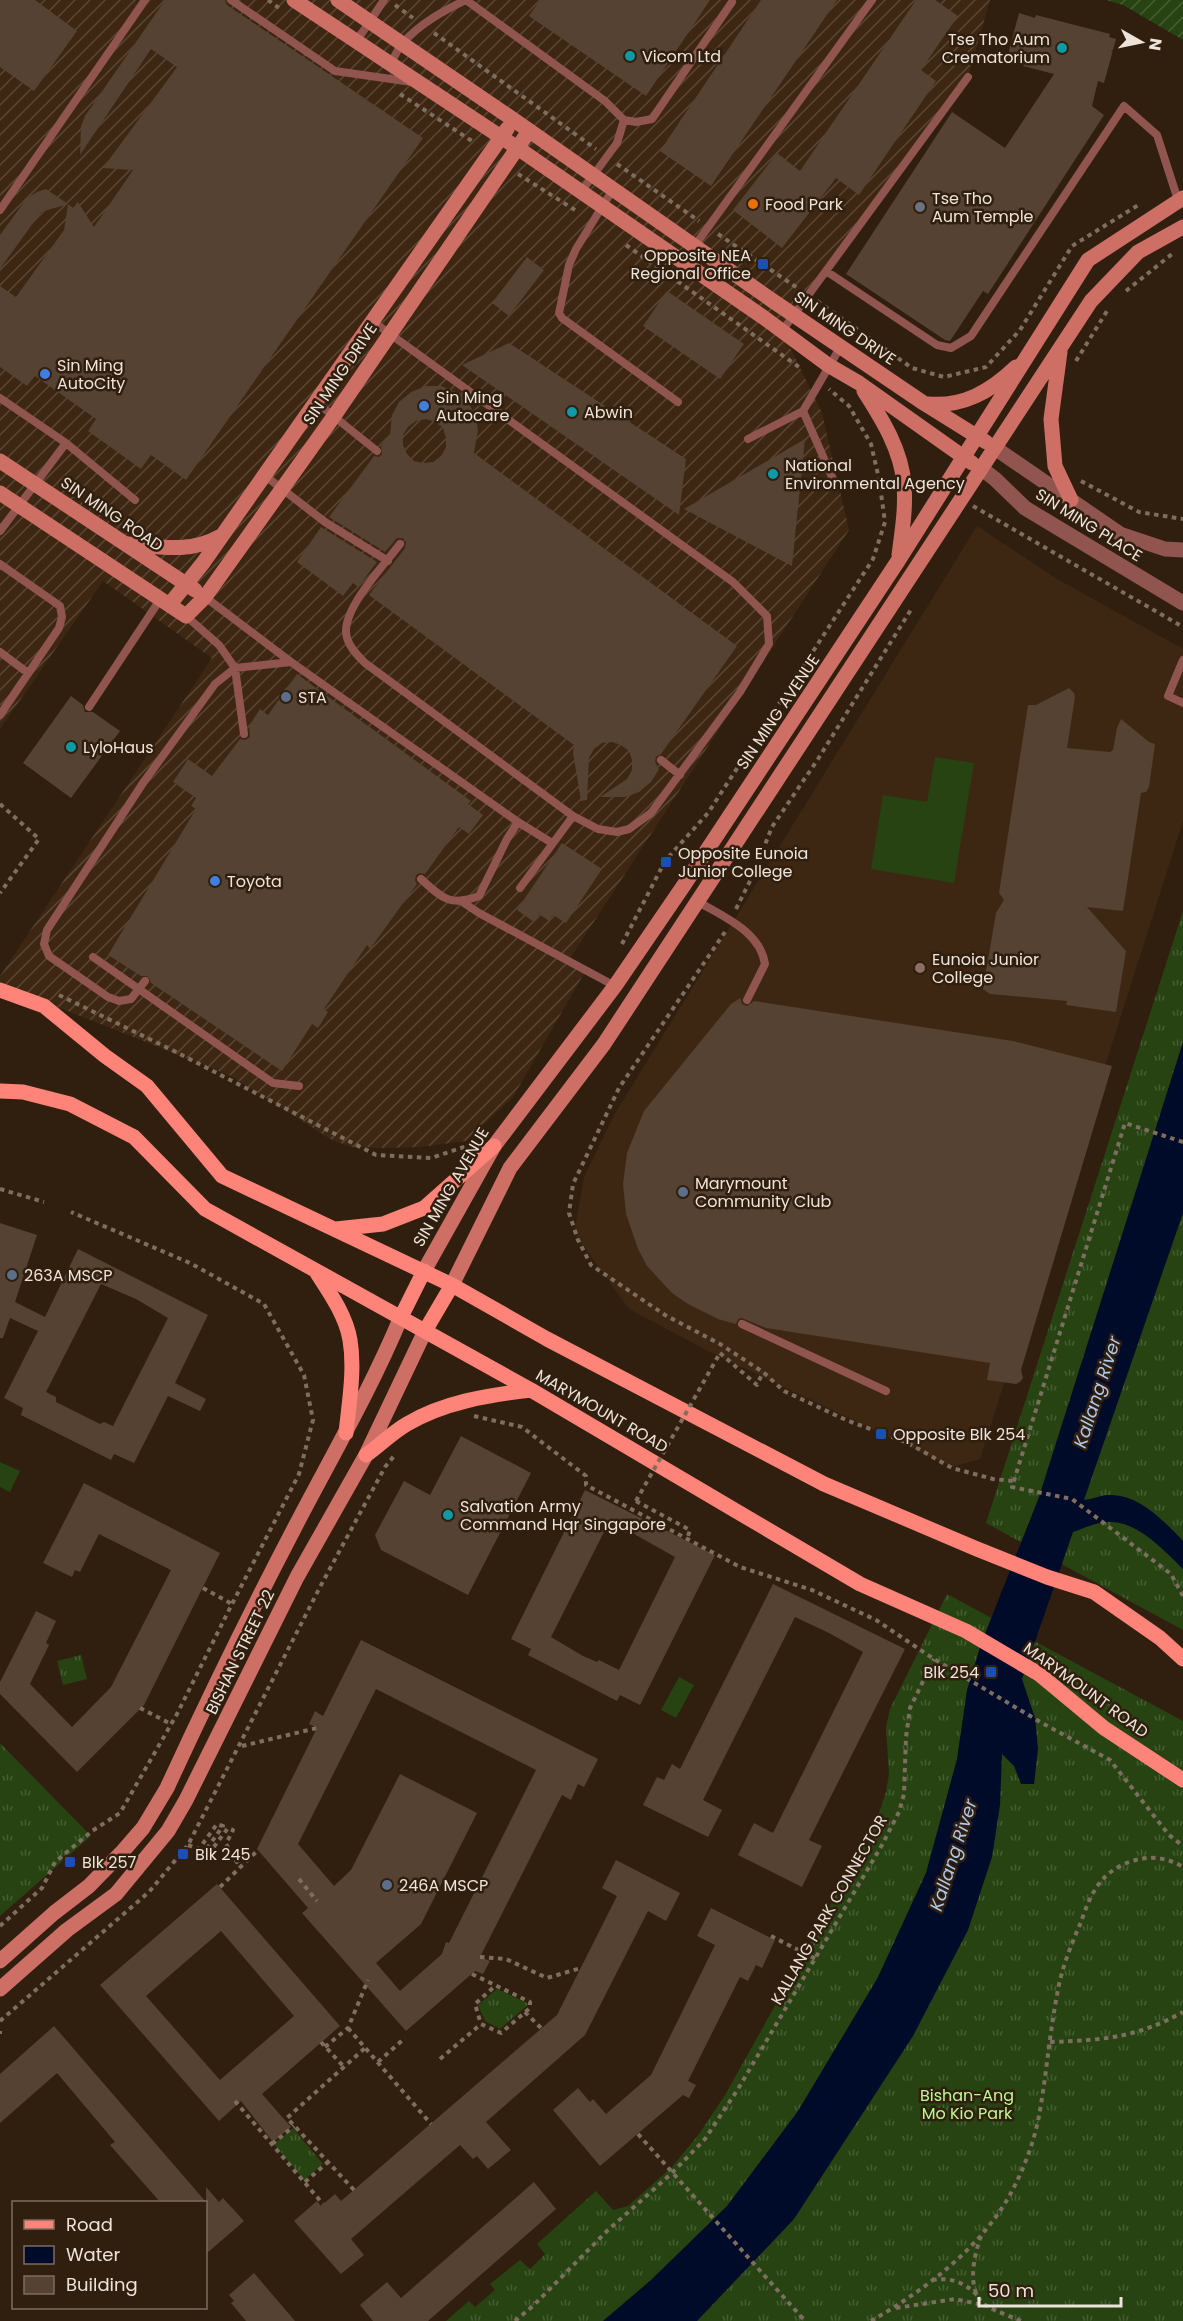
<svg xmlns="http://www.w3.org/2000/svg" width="1183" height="2321" viewBox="0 0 1183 2321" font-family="Poppins,sans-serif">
	<defs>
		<pattern id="industrial-furrows" width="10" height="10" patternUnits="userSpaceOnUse" patternTransform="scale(1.5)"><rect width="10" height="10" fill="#3d2712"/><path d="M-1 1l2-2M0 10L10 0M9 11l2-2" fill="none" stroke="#594634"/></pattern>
		<pattern id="grass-tufts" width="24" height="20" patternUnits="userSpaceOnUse" patternTransform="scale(1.5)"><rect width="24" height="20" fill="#264311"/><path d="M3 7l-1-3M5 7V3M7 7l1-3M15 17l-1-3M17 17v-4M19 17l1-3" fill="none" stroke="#465e33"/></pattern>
		<pattern id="garden-furrows" width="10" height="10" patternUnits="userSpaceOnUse" patternTransform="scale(1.5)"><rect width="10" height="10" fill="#264311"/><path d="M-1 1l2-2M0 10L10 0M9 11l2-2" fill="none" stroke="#465e33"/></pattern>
	</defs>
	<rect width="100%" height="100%" fill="#301f0f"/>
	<path fill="#3d2712" d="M977,526L1057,579L1183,649V821L980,1459L952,1467L708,1351L629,1309L574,1233L584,1177L614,1115Z"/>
	<path fill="url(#industrial-furrows)" d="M0,0H990L968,77L782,331L822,413L849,530L569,960L586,970L513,1097L466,1141L420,1147L387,1148L351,1147L332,1140L231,1076L0,984V976L212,658L103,581L0,729Z"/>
	<path fill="url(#grass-tufts)" d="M1183,911V1630L986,1523Z
		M947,1594L1183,1721V2321H446L469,2301L475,2307L495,2290L490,2284L520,2260L530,2269L545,2254L537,2244L596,2191L613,2210L628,2206L672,2167L699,2134L725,2095L799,1963L877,1819L886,1792L889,1774L886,1727L890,1709Z
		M81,1655L87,1679L63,1685L57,1661Z
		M0,1743L91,1836L0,1916Z
		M497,1989L529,2004L500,2029L485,2021L478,2005Z
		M293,2128L323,2164L304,2180L274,2144Z"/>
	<path fill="url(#garden-furrows)" d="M1106,0H1183V40L1123,5Z"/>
	<path fill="#264311" d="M935,757L974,763L954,883L871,869L883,795L927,802Z
		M0,1462L20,1471L10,1492L0,1487Z
		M679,1677L694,1685L676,1718L661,1710Z"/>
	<path fill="#000a29" d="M1183,1042V1213L1084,1500C1092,1499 1100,1496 1107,1495C1138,1493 1163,1520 1183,1541V1569C1164,1550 1137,1521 1109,1522C1096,1522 1085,1528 1073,1532L1022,1679L1035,1718L1038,1749L1034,1784H1021L1014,1766L1002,1754L1000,1805L992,1857L968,1930L913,2036L794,2219L697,2321H603L651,2280L727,2206L798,2111L877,1979L926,1873L957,1759L967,1690L981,1644L1039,1497Z"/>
	<path fill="#554232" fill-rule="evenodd" d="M0,0H35L77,31L34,91L0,67Z
		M165,0H225L227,5L423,138L186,480L151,455L141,469L88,431L96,419L35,376L27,386L0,367V286L16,297L64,230L68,204L73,208L78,202L94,227L133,170L103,168L177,67L151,49L80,155L81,126L85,116Z
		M540,0H710L646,96L529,16Z
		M761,0H837L711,186L660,151Z
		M916,0H935L958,16L921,70L936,81L859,195L836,178L782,248L733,210L777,153L800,171Z
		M1019,13L1035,18L1036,15L1110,34L1109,37L1116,39L1104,83L1098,81L1092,106L1104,115L988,294L983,291L950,341L945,340L846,274L952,112L1005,148L1054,74L1023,66L1024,62L1007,58Z
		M46,189L68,204L41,212L0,269V235L27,198L37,192Z
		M527,257L544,270L509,316L492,303Z
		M667,291L744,344L720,379L643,326Z
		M509,343L686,459L679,515L462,365Z
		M426,386H441L464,395L475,415L478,430L474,453L737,646L661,754L656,757L655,762L659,769L651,782L639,792L625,797H600L627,779L632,770V760L629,751L621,745L612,742L602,743L594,749L589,758L587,800L581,801L573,753L574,745L369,595L405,548L406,541L402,538H397L385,552L329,517L374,456L379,457L382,454L381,446L390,434L392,415L399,402L411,392ZM426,419L435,422L443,428L446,438V447L441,456L433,462L423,463L414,461L407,454L403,445V435L408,427L416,421Z
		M805,439L792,566L684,509Z
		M321,527L377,562L358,587L353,583L343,596L297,562Z
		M297,674L471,801L468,804L483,815L469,834L459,827L425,874L420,873L416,875L415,880L417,884L370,949L367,945L324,1009L328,1012L318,1028L312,1024L282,1071L151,983L148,976H141L108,955L196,809L191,806L196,798L173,782L188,759L212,776L240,739L245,740L250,737L249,726L260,709L268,715Z
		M1069,688L1074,693L1075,697L1067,748L1110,752L1113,750L1117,728L1121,719L1149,742L1155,744L1149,787L1146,792L1141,793L1123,911L1087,907L1126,951L1116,1012L1066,1005L1067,1001L990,994L983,989L996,913L1004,900L999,893L1028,705H1036Z
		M71,696L83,705L85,712H93L120,731L71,798L23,763Z
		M562,843L602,869L566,923L553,915L549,921L539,914L534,922L517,910Z
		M740,998L742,1004L747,1006L754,1001L1013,1041L1112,1066L1021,1370L1023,1378L1020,1382L1016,1384L987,1380L990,1363L766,1328L742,1318L738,1319L736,1324L718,1319L688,1304L672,1293L647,1266L638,1249L626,1214L623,1184L627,1153L644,1111L731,1004Z
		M0,1223L37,1235L15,1302L45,1317L78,1249L208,1315L175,1383L206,1399L200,1411L168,1396L134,1463L114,1454L111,1460L21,1415L23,1408L4,1398L38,1331L10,1318L3,1338H0ZM101,1284L136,1299L168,1318L113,1426L104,1422L100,1424L56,1402V1397L46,1392Z
		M461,1436L531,1473L468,1595L381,1550L375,1535L404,1481L430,1495Z
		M84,1483L220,1553L144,1705L77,1772L0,1694V1682L36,1611L56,1621L46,1643L49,1645L30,1684L72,1727L111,1687L171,1570L99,1534L80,1572L75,1570L72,1577L43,1563Z
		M585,1490L715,1555L640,1705L620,1695L617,1701L528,1655L531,1649L511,1639ZM608,1524L626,1533L627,1530L675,1557L619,1670L599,1660L597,1662L583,1656L551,1637Z
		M773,1584L905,1649L809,1840L822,1846L802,1887L738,1855L754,1823L773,1833L863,1652L829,1633L795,1617L703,1800L722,1810L708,1837L643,1805L657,1777L664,1780L672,1764L680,1769Z
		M361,1640L598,1759L584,1787L578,1784L571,1800L562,1795L480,1957L490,1961L483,1974L475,1971L406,2031L302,1913L308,1908L257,1849L317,1728L309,1724L315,1711L323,1716ZM376,1689L536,1770L449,1943L446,1942L442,1954L400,1991L376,1963L421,1924L477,1813L400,1774L351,1870L334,1886L298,1844Z
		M616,1860L680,1893L666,1921L648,1911L585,2035L486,2122L511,2150L488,2169L477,2156L473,2159L460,2145L351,2239L364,2255L341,2274L294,2221L317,2201L321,2206L335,2194L341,2201L557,2015L617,1896L602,1888Z
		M217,1884L340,2026L262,2094L291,2127L273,2142L241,2101L219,2121L100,1985ZM221,1931L294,2016L220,2080L146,1996Z
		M711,1908L775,1940L762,1968L756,1965L748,1981L740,1977L688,2081L696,2085L689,2098L683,2095L600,2166L553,2110L578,2088L590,2102L593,2099L606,2114L651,2075L715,1945L697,1936Z
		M54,2026L206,2202V2187L219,2202L223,2198L244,2221L206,2254V2202H160L110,2145L115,2142L57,2073L0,2123V2074Z
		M534,2182L556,2209L428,2321H373L360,2305L387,2282L401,2298Z
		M254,2273L295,2321H246L231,2303L234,2301L229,2295Z"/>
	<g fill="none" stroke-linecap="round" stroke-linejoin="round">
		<path stroke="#7d6e60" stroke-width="4" stroke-dasharray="4.5 4.5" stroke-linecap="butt" d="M268,0L279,8
			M395,5L413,18
			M434,33L596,149
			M400,94L475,143
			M617,164L699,221
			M518,174L575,210
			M718,234L799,289
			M626,245L799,367
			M1126,291L1172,254
			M817,301L912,368L944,377L986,367L1020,330L1072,246L1140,204
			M1076,361L1107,311
			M1081,481L1139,512L1183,519
			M973,506L1183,627
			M0,804L39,839L0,893
			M736,909L752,877L772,827L818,759L912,608
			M725,932L619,1088L573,1184L569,1213L578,1240L591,1265L665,1315L720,1344L763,1372L784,1391L846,1420L908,1443L952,1468L993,1479L1013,1481
			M622,944L665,861L708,813L873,559L885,522L879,479L871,444L849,406L829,389
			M59,995L172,1050L376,1155L431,1158L467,1146
			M1183,1142L1125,1123L1012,1487L1072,1499L1171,1574L1183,1596
			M0,1189L44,1202
			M720,1353L757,1385L763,1372
			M474,1416L522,1427L586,1476V1485L740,1567L812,1590L876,1620L934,1659L1042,1723L1110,1760L1169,1835L1183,1846
			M636,1501L690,1530L687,1539
			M203,1588L232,1604
			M140,1708L171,1724
			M242,1746L317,1728
			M188,1845L199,1849L217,1824L223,1826L203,1854L207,1856L228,1828L233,1830L226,1844L240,1867
			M299,1879L317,1901
			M220,1887L258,1850
			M0,1926L42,1888L55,1862L92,1831L120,1813L177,1714L232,1604L299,1474L313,1420L304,1375L264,1304L190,1263L71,1212
			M771,1936L816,1959
			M480,1957L506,1959L547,1978L581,1968
			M472,1974L530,2002V2008L501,2033L481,2024L475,2004L496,1985
			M525,2012L541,2028
			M0,2021L149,1892L188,1845L320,1587L385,1467L394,1456
			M348,2028L431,2124
			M0,2031V2034
			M321,2042L344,2067
			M1050,2042C1103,2040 1136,2038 1183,2012
			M325,2047L348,2028L368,1980
			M440,2059L481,2024
			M378,2062L405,2038
			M235,2101L323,2204
			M638,2134L805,2321
			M272,2144L294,2126
			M305,2182L328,2162
			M354,2190L287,2118L365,2048
			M981,2236C974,2255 965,2293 987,2306C997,2312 1010,2316 1021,2321
			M932,2280C950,2277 964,2282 977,2295
			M896,2308L955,2299L983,2305
			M515,2321L534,2305L607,2231L672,2173L705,2139L738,2089L882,1845L899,1812L904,1794L906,1737L910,1708L934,1659
			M871,2321C925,2290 984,2246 1013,2189C1024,2168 1033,2144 1038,2121C1046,2080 1049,2037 1057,1995C1061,1970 1071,1945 1081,1922C1086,1907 1093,1889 1104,1878C1112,1869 1128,1861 1140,1859C1155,1856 1170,1859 1183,1867"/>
		<path stroke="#90554e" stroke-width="8" d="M231,0L335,71L412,82
			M466,0L605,101L624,120L617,143L581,192
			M356,42L384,0
			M390,65C394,58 397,50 402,44C419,24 443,11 466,0
			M624,120L636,122L652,119L732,2
			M613,189L576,249L569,265L559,313L562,318L678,402
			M0,210L145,0
			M683,262L872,0
			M826,271L937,345L951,348L971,336L1124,106L1157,135L1178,200
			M372,321L733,582L767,616L769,644L740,692L651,813L629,829L617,832L598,829L573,816L365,663C357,655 346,644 346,631C346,605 384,565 400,544
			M782,331L968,77
			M0,398L66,443L135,500
			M316,402L377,451
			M803,411L833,479
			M748,439L803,411L841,346
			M264,475L325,522L388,561
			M0,531L66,443
			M0,564L60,606L62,617L59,628L0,715
			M205,597L291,662L518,822L552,843
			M186,616L219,645L235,668L244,734
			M0,652L28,673
			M1183,660L1168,696L1183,703
			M89,707L161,598
			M661,760L680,775
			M143,783L215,684L235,668L291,662
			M421,879C442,898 450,907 479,896L507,839L518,822
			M520,888L573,816
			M461,901L479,913L615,986
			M697,901C723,917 760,931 765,964L747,1000
			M93,957L273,1083L299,1086
			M742,1324L886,1391"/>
		<path stroke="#90554e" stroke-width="15" d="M995,448L1120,534L1165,549L1183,550
			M982,469L995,479L1025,508L1183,603"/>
		<path stroke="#ce6f66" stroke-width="15" d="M294,0L519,149L763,317L828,365L859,383L972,463
			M338,0L514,120L773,301L925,404L986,442
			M1060,352L1051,419L1055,466L1071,500
			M864,391C882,419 902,451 904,485C906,508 902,532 899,555
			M928,404C963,407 990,392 1016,367
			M0,461L195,590
			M0,493L186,616L205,597L334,416L529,131
			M128,544C160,547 191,553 219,537
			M170,604L203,563L507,129
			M424,1271L494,1146L615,986L684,885L898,561L1088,260L1183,198
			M452,1285L510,1168L604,1044L1091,301L1138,252L1183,227
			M0,1961L54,1913L89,1886L123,1851L143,1828L167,1788C208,1699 251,1611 296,1525C332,1456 371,1389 401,1317
			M0,1989L67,1930L116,1894L168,1831L186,1800L297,1577L366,1455L425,1331"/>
		<path stroke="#fe8378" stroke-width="15" d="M0,990L44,1006L105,1056L147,1086L222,1176L452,1285L547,1339L824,1484L977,1549L1047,1577L1094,1592L1160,1638L1183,1659
			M0,1091L23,1092L70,1104L134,1137L205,1209L531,1390L860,1584L966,1631L1039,1674L1104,1728L1183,1780
			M336,1229L383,1224L424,1208L494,1146
			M317,1273C330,1293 346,1316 350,1340C355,1370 349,1403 346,1433
			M401,1317L424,1271
			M425,1331L452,1285
			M366,1455C380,1445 393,1432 407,1424C444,1402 489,1395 531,1390"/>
		<path stroke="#7d6e60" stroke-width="4" stroke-dasharray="4.5 4.5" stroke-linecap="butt" d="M636,1501L720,1353"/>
		<path stroke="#90554e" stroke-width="8" d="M143,783L47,930L44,944L49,956L108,997L119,1001L131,999L145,981"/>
	</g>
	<g fill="#0f9aa8" stroke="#301f0f" stroke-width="2">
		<circle cx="1062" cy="48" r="6"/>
		<circle cx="630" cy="56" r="6"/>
		<circle cx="572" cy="412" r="6"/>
		<circle cx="773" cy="474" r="6"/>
		<circle cx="71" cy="747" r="6"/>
		<circle cx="448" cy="1515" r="6"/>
	</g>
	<circle fill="#e8710a" stroke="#301f0f" stroke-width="2" cx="753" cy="204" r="6"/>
	<circle fill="#6b7280" stroke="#301f0f" stroke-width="2" cx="920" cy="207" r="6"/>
	<g fill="#1a4fb4" stroke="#301f0f" stroke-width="2">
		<rect x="757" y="258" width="12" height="12" rx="3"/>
		<rect x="660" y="856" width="12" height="12" rx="3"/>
		<rect x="875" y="1428" width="12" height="12" rx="3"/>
		<rect x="985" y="1666" width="12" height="12" rx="3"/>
		<rect x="177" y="1848" width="12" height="12" rx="3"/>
		<rect x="64" y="1856" width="12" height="12" rx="3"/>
	</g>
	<g fill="#3f7fe0" stroke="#301f0f" stroke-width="2">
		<circle cx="45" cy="374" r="6"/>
		<circle cx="424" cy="406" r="6"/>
		<circle cx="215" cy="881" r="6"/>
	</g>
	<g fill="#5c6f8a" stroke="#301f0f" stroke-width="2">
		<circle cx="286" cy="697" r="6"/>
		<circle cx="683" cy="1192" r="6"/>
		<circle cx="12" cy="1275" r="6"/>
		<circle cx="387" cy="1885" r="6"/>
	</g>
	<circle fill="#8d6e63" stroke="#301f0f" stroke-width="2" cx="920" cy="968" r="6"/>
	<g text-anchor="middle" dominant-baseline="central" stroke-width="5" stroke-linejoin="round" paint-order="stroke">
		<g font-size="16" fill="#eee3d9" stroke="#301f0f" text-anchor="start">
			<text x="1050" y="39" text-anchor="end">Tse Tho Aum<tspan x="1050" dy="18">Crematorium</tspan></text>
			<text x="642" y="56">Vicom Ltd</text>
			<text x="932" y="198">Tse Tho<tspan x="932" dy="18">Aum Temple</tspan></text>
			<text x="765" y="204">Food Park</text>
			<text x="751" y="255" text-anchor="end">Opposite NEA<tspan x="751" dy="18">Regional Office</tspan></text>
			<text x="57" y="365">Sin Ming<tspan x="57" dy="18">AutoCity</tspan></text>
			<text x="436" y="397">Sin Ming<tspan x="436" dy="18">Autocare</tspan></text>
			<text x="584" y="412">Abwin</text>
			<text x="785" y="465">National<tspan x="785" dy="18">Environmental Agency</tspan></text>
			<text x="298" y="697">STA</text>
			<text x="83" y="747">LyloHaus</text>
			<text x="678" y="853">Opposite Eunoia<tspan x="678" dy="18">Junior College</tspan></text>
			<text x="227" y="881">Toyota</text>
			<text x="932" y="959">Eunoia Junior<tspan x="932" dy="18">College</tspan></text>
			<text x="695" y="1183">Marymount<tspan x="695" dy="18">Community Club</tspan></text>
			<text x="24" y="1275">263A MSCP</text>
			<text x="893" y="1434">Opposite Blk 254</text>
			<text x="460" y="1506">Salvation Army<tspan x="460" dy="18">Command Hqr Singapore</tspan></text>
			<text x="979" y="1672" text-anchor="end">Blk 254</text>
			<text x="195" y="1854">Blk 245</text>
			<text x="82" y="1862">Blk 257</text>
			<text x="399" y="1885">246A MSCP</text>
		</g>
		<g font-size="16" fill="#eee3d9" stroke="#301f0f">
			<text transform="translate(845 328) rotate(34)">SIN MING DRIVE</text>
			<text transform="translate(340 374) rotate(-56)">SIN MING DRIVE</text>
			<text transform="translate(112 514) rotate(34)">SIN MING ROAD</text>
			<text transform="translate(1089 525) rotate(32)">SIN MING PLACE</text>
			<text transform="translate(778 712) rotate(-56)">SIN MING AVENUE</text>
			<text transform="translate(451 1187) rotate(-60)">SIN MING AVENUE</text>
			<text transform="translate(602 1411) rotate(30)">MARYMOUNT ROAD</text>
			<text transform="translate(240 1652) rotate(-64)">BISHAN STREET 22</text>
			<text transform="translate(1086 1690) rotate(36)">MARYMOUNT ROAD</text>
			<text transform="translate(829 1910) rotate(-60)">KALLANG PARK CONNECTOR</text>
		</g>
		<g font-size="16" fill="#bafa93" stroke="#301f0f">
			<text x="967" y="2095">Bishan-Ang<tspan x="967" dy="18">Mo Kio Park</tspan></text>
		</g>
		<g font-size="18" font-style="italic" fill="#adc9ed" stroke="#301f0f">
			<text transform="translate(1097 1392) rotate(-72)">Kallang River</text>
			<text transform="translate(953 1855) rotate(-72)">Kallang River</text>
		</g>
	</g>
	<rect x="12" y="2201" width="195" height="108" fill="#301f0f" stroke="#7c6d60" stroke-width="1.5"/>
	<rect x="24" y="2220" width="30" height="9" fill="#fe8378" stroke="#7c6d60" stroke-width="1.5"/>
	<text x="66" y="2231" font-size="18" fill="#eee3d9">Road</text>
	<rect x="24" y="2246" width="30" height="18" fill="#000a29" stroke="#7c6d60" stroke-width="1.5"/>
	<text x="66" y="2261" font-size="18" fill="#eee3d9">Water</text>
	<rect x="24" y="2276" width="30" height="18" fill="#554232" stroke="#7c6d60" stroke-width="1.5"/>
	<text x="66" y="2291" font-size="18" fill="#eee3d9">Building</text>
	<g transform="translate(1141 42) rotate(99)" stroke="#301f0f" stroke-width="4.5" paint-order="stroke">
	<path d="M0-4.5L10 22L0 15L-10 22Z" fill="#eee3d9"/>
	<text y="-9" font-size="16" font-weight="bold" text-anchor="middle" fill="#eee3d9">N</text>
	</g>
	<path d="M979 2297v9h142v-9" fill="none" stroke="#eee3d9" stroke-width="3"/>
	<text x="988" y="2297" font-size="18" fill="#eee3d9" stroke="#301f0f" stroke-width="4.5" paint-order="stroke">50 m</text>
</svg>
